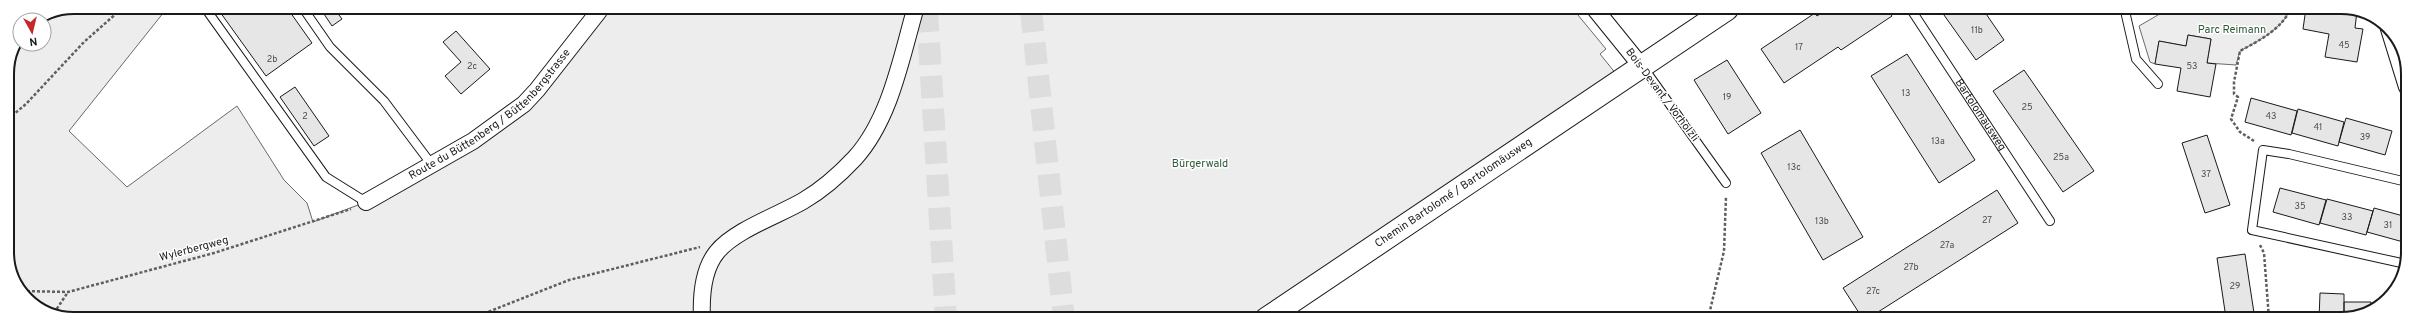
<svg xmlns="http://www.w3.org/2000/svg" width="2415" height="326" viewBox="0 0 2415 326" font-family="Overpass,sans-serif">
	<rect width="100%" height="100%" fill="#fff"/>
	<path fill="#ededed" stroke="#6a6a6a" d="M2170,8H2291C2282,29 2260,40 2240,51L2236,65L2207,63L2211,39L2188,35L2186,46L2159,41L2155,64L2150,62L2139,26Z
		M1573,9L1606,49L1600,54L1617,75L1272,319L65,318L30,302L9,269L7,73L12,48L20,36V44H44V20H36L48,12H164L69,131L127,187L237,106L284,180L307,203L313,222L366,202L505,119L599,11Z"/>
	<path fill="#e6e6e6" stroke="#1a1a1a" d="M1886,8L1892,16L1841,50L1838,47L1784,83L1761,49L1815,13L1817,16L1828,9Z
		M1939,8H1982L2004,40L1976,60Z
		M2306,8L2333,11L2334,8H2350L2357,11L2355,28L2363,29L2357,62L2325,57L2329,34L2303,29Z
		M322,11H336L342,19L332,26Z
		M220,12H290L312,43L266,76Z
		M456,31L490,69L461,94L445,76L461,62L443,42Z
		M2188,35L2211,39L2207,63L2216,64L2210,97L2177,91L2181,68L2155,64L2159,41L2186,46Z
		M1907,54L1975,160L1939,183L1871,76Z
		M1727,60L1761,113L1728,134L1694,80Z
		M2024,70L2094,171L2063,192L1993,91Z
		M295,87L329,136L314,146L280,97Z
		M2251,98L2297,111L2291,135L2245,122Z
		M2298,109L2344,122L2338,146L2292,133Z
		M2346,118L2392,131L2385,155L2339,142Z
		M1800,130L1863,237L1823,260L1761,153Z
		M2207,135L2230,205L2205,213L2182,143Z
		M2280,188L2326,200L2319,225L2273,212Z
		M1997,190L2018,223L1867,319H1863L1843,288Z
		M2327,199L2373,211L2366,235L2320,223Z
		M2374,208L2407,217V243L2367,232Z
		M2245,254L2254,313L2226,318L2217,258Z
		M2320,293L2344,294V318L2319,319Z
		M2344,302H2371V308L2344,318Z"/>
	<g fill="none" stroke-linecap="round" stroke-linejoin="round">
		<path stroke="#ddd" stroke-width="22" stroke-dasharray="22 11" stroke-linecap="butt" d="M927,10L946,319
			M1031,10L1064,319"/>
		<defs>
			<g id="lane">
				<path id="s1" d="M1910,8L2050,221"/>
				<path d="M2124,8L2125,11L2142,8"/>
				<path d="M305,11L330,47L384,101L432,165"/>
				<path d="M2125,11L2136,59L2158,84"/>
				<path d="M208,12L326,177L366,202"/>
				<path d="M1643,67L1726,183"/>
				<path d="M2406,264L2252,230L2263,150L2289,154L2407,182"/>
			</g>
			<g id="street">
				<path d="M1595,9L1642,67"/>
				<path d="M2389,29L2407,87"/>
				<path id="s2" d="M366,202L473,141L524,104L537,90L599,11"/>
				<path d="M702,319C701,298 703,269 717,252C735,230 779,215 803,201C822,190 840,174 855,158C890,119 901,59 915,10"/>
			</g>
			<g id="secondary">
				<path id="s3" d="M1266,319L1727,9"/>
			</g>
		</defs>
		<use href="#lane" stroke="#1a1a1a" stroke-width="10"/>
		<use href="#street" stroke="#1a1a1a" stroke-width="18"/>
		<use href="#secondary" stroke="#1a1a1a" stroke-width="24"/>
		<path stroke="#5f5f5f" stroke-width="2.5" stroke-dasharray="3 2" stroke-linecap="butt" d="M8,119L26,104L84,42L118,12
			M2254,141L2240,132L2231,119L2238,97L2234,94V82L2240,51C2260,40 2282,29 2291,8
			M2260,245L2264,253L2269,319
			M22,291L68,292L214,253L351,209
			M54,313L68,292
			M470,319L569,280L700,247
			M1708,319L1724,251L1726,196"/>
		<use href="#lane" stroke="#fff" stroke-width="8"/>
		<use href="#street" stroke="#fff" stroke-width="16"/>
		<use href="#secondary" stroke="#fff" stroke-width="22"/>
	</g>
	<g text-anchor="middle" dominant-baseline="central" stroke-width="3" stroke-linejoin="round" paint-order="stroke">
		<g font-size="9" fill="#4d4d4d">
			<text x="1977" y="30">11b</text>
			<text x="2344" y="45">45</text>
			<text x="1799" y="47">17</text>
			<text x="272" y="59">2b</text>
			<text x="472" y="66">2c</text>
			<text x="2192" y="66">53</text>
			<text x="1906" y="93">13</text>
			<text x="1727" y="97">19</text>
			<text x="2027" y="107">25</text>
			<text x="305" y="116">2</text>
			<text x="2271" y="116">43</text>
			<text x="2318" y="127">41</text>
			<text x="2365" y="137">39</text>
			<text x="1938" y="141">13a</text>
			<text x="2061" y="157">25a</text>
			<text x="1794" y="167">13c</text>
			<text x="2206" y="174">37</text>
			<text x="2300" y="206">35</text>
			<text x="2347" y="217">33</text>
			<text x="1987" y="220">27</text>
			<text x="1822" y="221">13b</text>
			<text x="2388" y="225">31</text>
			<text x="1947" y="245">27a</text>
			<text x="1911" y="267">27b</text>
			<text x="2235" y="286">29</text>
			<text x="1873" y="291">27c</text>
		</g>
		<g font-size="11" fill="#2b5a34" stroke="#fff">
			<text x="2232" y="30">Parc Reimann</text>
			<text x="1200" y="164">Bürgerwald</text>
		</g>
		<g font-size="11" fill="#1a1a1a" stroke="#fff">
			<text transform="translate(1662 95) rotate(53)">Bois-Devant / Vorhölzli</text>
			<text stroke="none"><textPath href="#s2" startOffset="153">Route du Büttenberg / Büttenbergstrasse</textPath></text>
			<text stroke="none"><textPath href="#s1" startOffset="128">Bartolomäusweg</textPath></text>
			<text stroke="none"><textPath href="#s3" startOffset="226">Chemin Bartolomé / Bartolomäusweg</textPath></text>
			<text transform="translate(194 249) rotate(-15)">Wylerbergweg</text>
		</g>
	</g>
	<path d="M0 0H2415V326H0ZM74 14H2341A60 60 0 0 1 2401 74V252A60 60 0 0 1 2341 312H74A60 60 0 0 1 14 252V74A60 60 0 0 1 74 14Z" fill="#fff" fill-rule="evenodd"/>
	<path fill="none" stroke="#1a1a1a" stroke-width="2" d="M74 14H2341A60 60 0 0 1 2401 74V252A60 60 0 0 1 2341 312H74A60 60 0 0 1 14 252V74A60 60 0 0 1 74 14Z"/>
	<g transform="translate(32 32) rotate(172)"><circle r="19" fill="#ffffff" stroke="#a3a3a3"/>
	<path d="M0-3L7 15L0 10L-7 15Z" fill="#c62828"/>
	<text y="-6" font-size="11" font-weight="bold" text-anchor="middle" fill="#1a1a1a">N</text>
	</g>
</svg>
